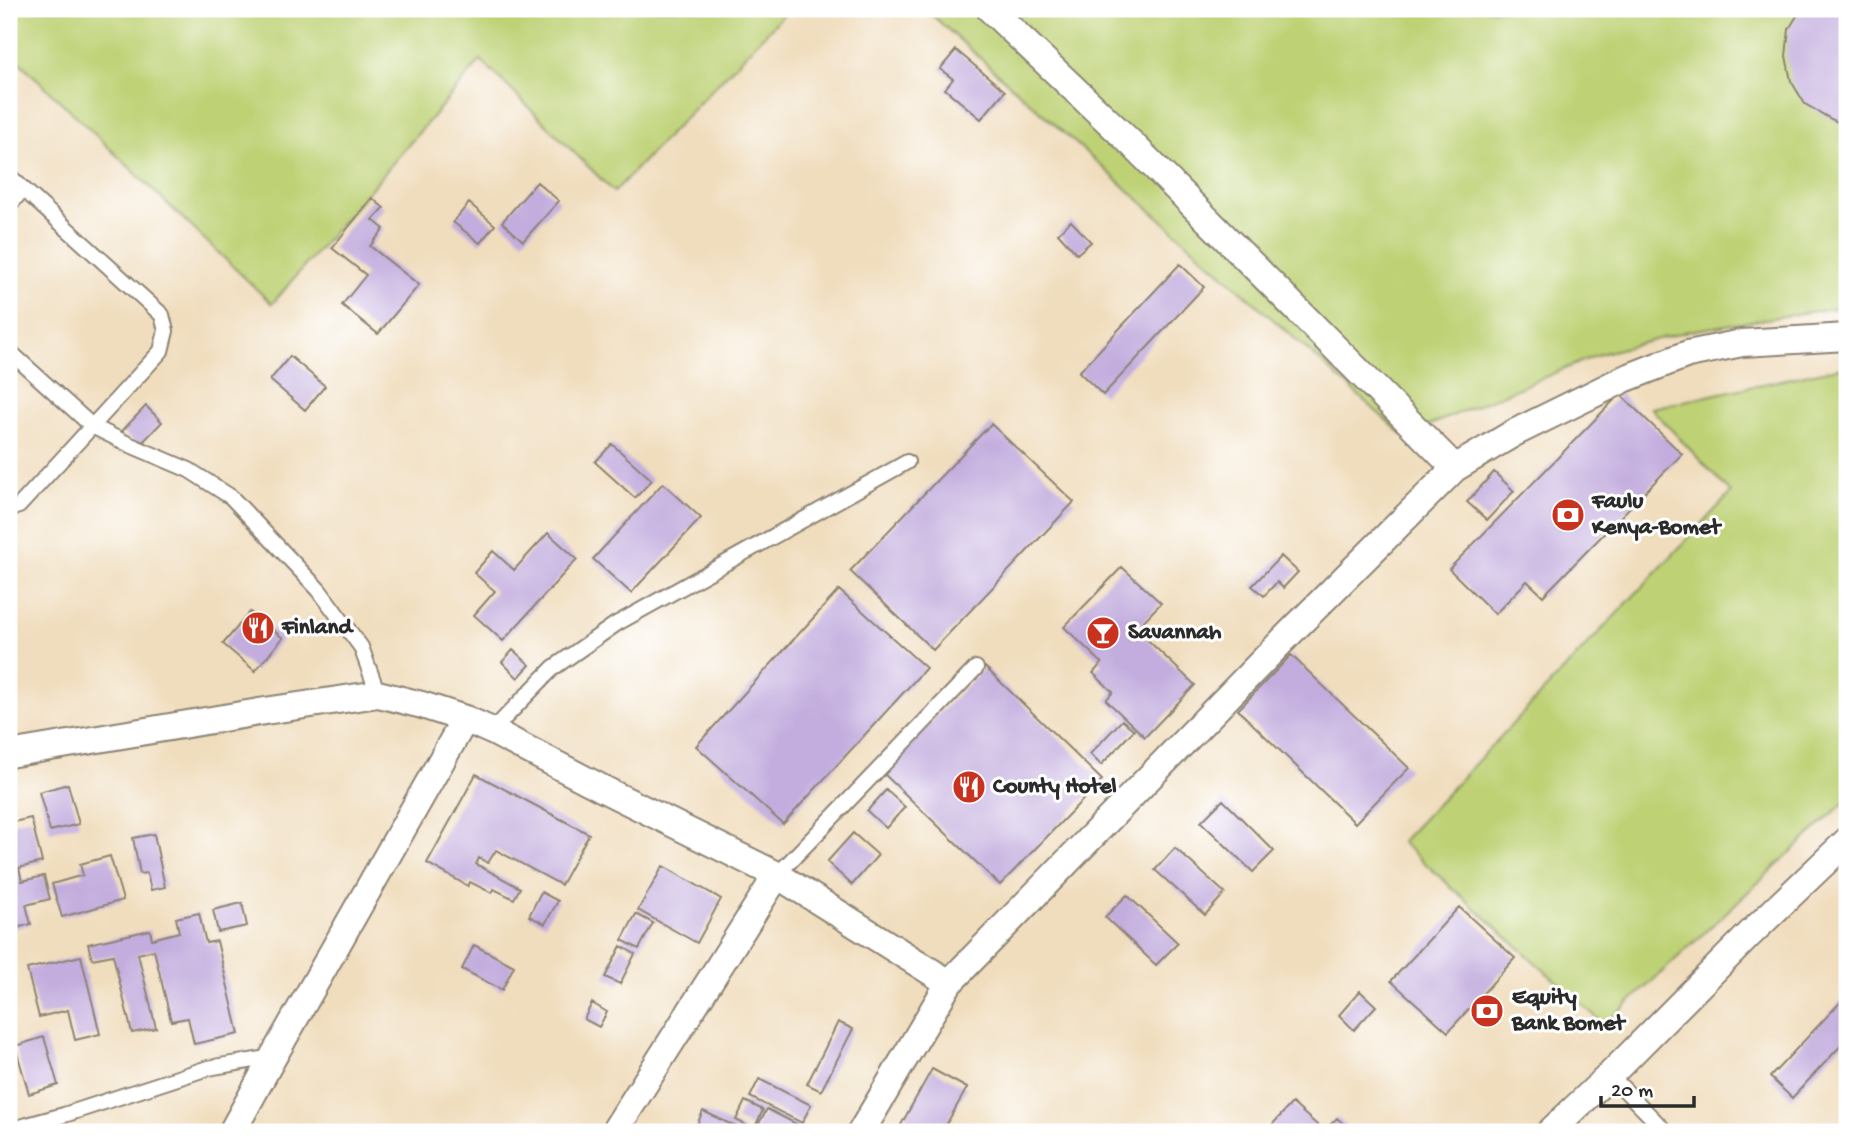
<svg xmlns="http://www.w3.org/2000/svg" width="1856" height="1141" viewBox="0 0 1856 1141" font-family="'Gochi Hand',sans-serif">
	<rect width="100%" height="100%" fill="#fff"/>
	<filter id="ink" filterUnits="userSpaceOnUse"><feTurbulence type="fractalNoise" baseFrequency=".0143" numOctaves="2"/><feDisplacementMap in="SourceGraphic" scale="14" xChannelSelector="R" yChannelSelector="G"/><feConvolveMatrix kernelMatrix="1 2 1 2 8 2 1 2 1" color-interpolation-filters="sRGB"/></filter>
	<filter id="wash" filterUnits="userSpaceOnUse"><feTurbulence type="fractalNoise" baseFrequency=".00686" numOctaves="4" result="noise"/><feDisplacementMap in="SourceGraphic" scale="28" xChannelSelector="R" yChannelSelector="G"/><feGaussianBlur stdDeviation="1.57" result="paint"/><feColorMatrix in="noise" values="0 0 0 0 0 0 0 0 0 0 0 0 0 0 0 0 0 1.4 0 .05"/><feComposite in="paint" operator="in"/></filter>
	<g filter="url(#wash)">
		<rect width="100%" height="100%" fill="#f0ddbd"/>
		<path fill="#bed174" stroke="#747e50" stroke-width="2" d="M9,9H789L614,192L481,60L272,304L9,52Z
			M925,9H1847V308H1835L1689,331L1600,354L1404,436Z
			M1847,366V800L1605,1025L1401,842L1731,493L1651,408Z"/>
		<g id="blocks">
			<path fill="#c3adde" d="M1801,9H1847V126L1831,119L1805,104L1791,81L1786,56L1789,29Z
				M956,50L1005,91L981,119L945,89L953,79L940,69Z
				M537,182L559,201L523,241L502,222Z
				M372,198L384,208L373,220L384,229L370,246L419,285L378,334L342,305L366,275L332,248Z
				M469,203L495,225L480,243L453,222Z
				M1071,221L1091,242L1077,254L1058,233Z
				M1180,264L1204,287L1103,395L1079,372Z
				M290,356L325,386L305,410L270,380Z
				M1620,394L1682,454L1543,596L1527,581L1495,614L1449,569Z
				M146,406L162,422L138,447L122,431Z
				M991,424L1074,502L933,650L850,571Z
				M612,444L652,480L635,498L595,462Z
				M1494,472L1514,491L1487,520L1467,502Z
				M663,483L701,518L631,593L593,559Z
				M548,533L577,559L503,641L474,615L495,591L474,573L493,551L514,570Z
				M1281,556L1298,572L1283,588L1277,582L1264,596L1252,586Z
				M1122,567L1161,603L1136,629L1195,685L1145,737L1106,700L1113,692L1093,673L1102,663L1064,627Z
				M839,590L926,668L783,824L696,746Z
				M250,612L283,638L255,671L223,644Z
				M513,650L530,665L518,678L502,662Z
				M1291,655L1409,768L1355,823L1238,710Z
				M985,667L1102,780L1000,885L882,772Z
				M1122,720L1134,730L1101,765L1090,754Z
				M476,774L589,834L561,885L496,850L488,863L479,858L476,864L520,888L514,899L494,889L492,893L470,882L468,886L427,863Z
				M68,784L79,824L50,831L39,792Z
				M886,790L905,807L886,828L867,811Z
				M1223,800L1274,851L1253,872L1201,822Z
				M31,818L42,862L19,868L22,881L44,876L50,899L26,905L31,924L9,930V823Z
				M853,833L878,855L852,885L827,862Z
				M154,834L165,887L151,890L147,873L140,874L133,838Z
				M1175,848L1225,893L1205,915L1155,870Z
				M110,856L123,900L62,917L52,884L83,875L80,864Z
				M663,866L721,899L697,943L638,910Z
				M541,892L558,901L545,924L529,916Z
				M1127,895L1178,943L1156,965L1105,917Z
				M242,903L247,926L218,932L213,910Z
				M1459,907L1515,958L1448,1032L1391,981Z
				M199,913L206,943L217,941L239,1034L194,1044L188,1018L171,1021L154,950L138,954L156,1028L132,1033L113,955L92,959L88,944L150,930L152,939L179,932L176,918Z
				M636,914L653,923L639,949L622,940Z
				M474,945L514,966L502,990L462,969Z
				M621,946L635,954L620,984L605,977Z
				M81,956L100,1034L75,1040L68,1010L39,1017L27,969Z
				M1360,991L1376,1006L1354,1030L1339,1015Z
				M1847,995V1039L1792,1098L1770,1077Z
				M592,1003L607,1012L599,1027L584,1019Z
				M838,1022L853,1029L821,1091L807,1084Z
				M44,1037L58,1085L29,1094L15,1046Z
				M932,1069L967,1088L942,1132H897Z
				M759,1079L811,1105L802,1123L750,1097Z
				M745,1101L763,1110L754,1129L736,1120Z
				M1292,1103L1324,1131L1337,1118L1353,1132H1277L1271,1126Z
				M767,1109L812,1132H754Z
				M703,1111L747,1132H701L695,1129Z"/>
		</g>
	</g>
	<g filter="url(#ink)">
		<use href="#blocks" fill-opacity="0" stroke="#8e8474" stroke-width="2"/>
		<g fill="none" stroke-linecap="round" stroke-linejoin="round">
			<defs>
				<path id="lane" d="M9,176L162,315L166,331L161,351L19,506L9,509
					M9,206L23,189
					M9,351L92,426L128,444L189,470L231,497L319,590L361,647L378,694
					M492,731L553,668L616,624L907,462
					M777,875L976,668
					M1610,1075L1666,1132
					M9,1130L64,1115L208,1068L273,1057"/>
				<path id="street" d="M990,9L1131,143L1455,468
					M9,754L265,711L378,694L422,705L465,719L492,731L609,792L777,875L949,983
					M232,1132L273,1057L465,719
					M614,1132L777,875
					M861,1132L949,983L1289,634L1455,468L1514,433L1624,379L1688,354L1742,343L1847,337
					M1550,1132L1610,1075L1750,934L1847,841"/>
			</defs>
			<use href="#lane" stroke="#8e8474" stroke-width="18"/>
			<use href="#street" stroke="#8e8474" stroke-width="30"/>
			<use href="#lane" stroke="#fff" stroke-width="14"/>
			<use href="#street" stroke="#fff" stroke-width="26"/>
		</g>
	</g>
	<defs>
		<symbol id="bank-disc" viewBox="-11 -11 22 22"><circle r="9.5" fill="#c8321e" stroke="#fff"/><path d="M-6-4H6V4H-6ZM0-2.3a2.3 2.3 0 1 0 0 4.6a2.3 2.3 0 1 0 0-4.6Z" fill="#fff"/></symbol>
		<symbol id="restaurant-disc" viewBox="-11 -11 22 22"><circle r="9.5" fill="#c8321e" stroke="#fff"/><path d="M-5-6h1v4h1v-4h1v4h1v-4h1v5L-1.5 .5V6h-2V.5L-5-1ZM5-6V6H3V1.5H1.5Q1.5-4 5-6Z" fill="#fff"/></symbol>
		<symbol id="bar-disc" viewBox="-11 -11 22 22"><circle r="9.5" fill="#c8321e" stroke="#fff"/><path d="M-6-5H6L.8 .8V4.5H3.5V6h-7V4.5H-.8V.8Z" fill="#fff"/></symbol>
	</defs>
	<g fill-rule="evenodd">
		<use href="#bank-disc" x="1549" y="496" width="38" height="38"/>
		<use href="#restaurant-disc" x="239" y="609" width="38" height="38"/>
		<use href="#bar-disc" x="1084" y="614" width="38" height="38"/>
		<use href="#restaurant-disc" x="950" y="768" width="38" height="38"/>
		<use href="#bank-disc" x="1468" y="992" width="38" height="38"/>
	</g>
	<g text-anchor="middle" dominant-baseline="central" stroke-width="6" stroke-linejoin="round" paint-order="stroke">
		<g font-size="23" font-weight="bold" fill="#2b2b2b" stroke="#fff" text-anchor="start">
			<text x="1592" y="502">Faulu<tspan x="1592" dy="26">Kenya-Bomet</tspan></text>
			<text x="282" y="628">Finland</text>
			<text x="1128" y="633">Savannah</text>
			<text x="993" y="787">County Hotel</text>
			<text x="1512" y="998">Equity<tspan x="1512" dy="26">Bank Bomet</tspan></text>
		</g>
	</g>
	<rect width="1856" height="1141" fill="none" stroke="#fff" stroke-width="35"/>
	<path d="M1601 1096v10h93v-10" fill="none" stroke="#2b2b2b" stroke-width="3.5"/>
	<text x="1611" y="1096" font-size="21" fill="#2b2b2b" stroke="#ffffff" stroke-width="5" paint-order="stroke">20 m</text>
</svg>
